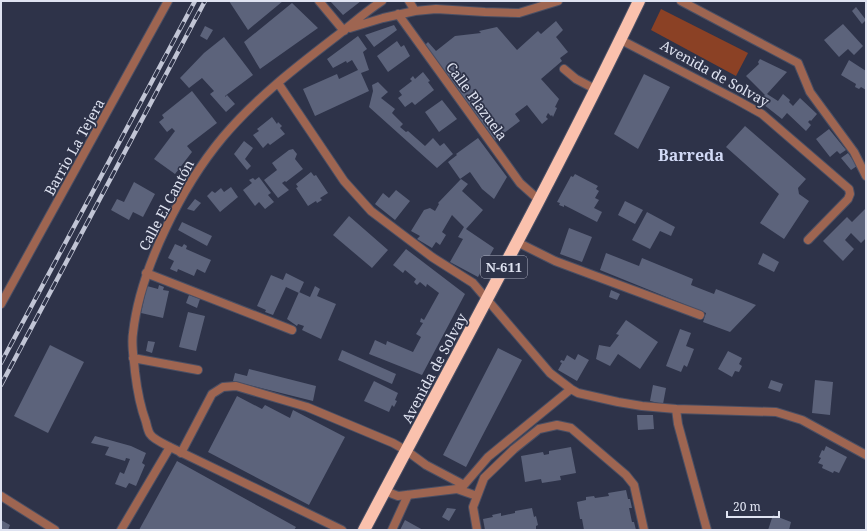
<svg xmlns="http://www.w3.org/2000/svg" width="867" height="531" viewBox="0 0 867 531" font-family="'Noto Serif',serif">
	<rect width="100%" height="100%" fill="#2e3349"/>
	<path fill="#8b4125" d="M661,9L748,53L736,76L651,30Z"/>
	<path fill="#5c637b" d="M229,1H283L248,30Z
		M330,1H361L343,15Z
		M292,3L318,28L260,69L244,42Z
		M856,7L866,20L862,24L852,11Z
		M556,21L563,30L556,37L568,52L560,58L562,61L541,79L559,99L555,107L557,108L553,117L552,115L551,116L548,113L546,117L548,119L542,124L527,105L515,114L520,121L495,140L424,46L428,42L436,51L455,36L481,33L479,31L497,27L517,50L538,31L541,34Z
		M843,24L863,46L854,55L848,49L839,57L824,40Z
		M394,25L397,30L374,47L365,35Z
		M205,26L213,30L207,40L200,36Z
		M358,36L367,49L363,52L369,70L361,73L369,91L315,116L303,89L337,74L339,79L358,70L352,60L347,63L346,61L333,68L327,59Z
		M224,37L253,75L225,96V97L227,95L235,104L226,112L210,94L214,91L202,78L189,88L180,78L204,53Z
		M397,41L401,47L404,45L410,56L388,72L377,56Z
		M760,59L787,72L767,94L778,101L783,94L790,100L789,102L793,106L800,98L817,114L811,121L810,120L808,122L811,125L806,131L787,113L782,119L759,101L765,95L746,76L759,64L758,62Z
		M849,60L866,71V90L861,87L859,89L855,87L856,84L841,75Z
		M423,72L430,81L428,82L434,90L415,105L412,102L405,107L398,98L402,95L399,91L412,81L410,79L413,76L415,79Z
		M644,74L670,87L638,149L614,134Z
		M378,82L388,92L381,98L395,109L392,113L403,124L400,127L406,132L408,131L425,146L433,138L440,146L444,143L453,154L437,168L369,107L373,91L372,85Z
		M192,91L217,123L187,146L192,152L175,174L154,159L175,131L172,128L167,132L159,122L164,118L162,115Z
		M442,100L457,119L439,132L425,112Z
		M272,117L277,124L278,122L282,126L280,128L285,134L270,145L268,143L263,148L253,135L259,131L257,129Z
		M745,126L806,179L798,188L799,194L809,201L784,239L760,223L779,194L726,147Z
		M829,129L846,150L840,154L837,151L830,157L816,139Z
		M478,138L507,177L494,199L482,189L470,172L460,179L448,162L457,155L456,154Z
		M244,141L253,148L245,159L251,166L247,170L234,154Z
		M293,149L297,154L295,159L303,169L286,182L285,181L282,183L289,190L278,198L264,180L277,170L272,163L289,150Z
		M848,153L857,166L851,170L841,158Z
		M311,172L314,176L316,175L328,193L320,198L322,200L317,203L316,201L308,206L296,188L298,187L296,184Z
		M575,174L598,186L596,189L599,191L595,198L599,200L594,208L602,212L597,222L564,205V207L559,205L560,203L557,202L571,176L573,177Z
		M259,177L271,193L268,195L274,202L265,209L259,202L255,206L243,190L252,183L249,180L253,178L255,180Z
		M461,179L468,184L462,191L483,210L466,229L494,248L478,277L450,262L463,239L458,237L464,227L452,215L442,232L446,235L440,245L436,242L432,248L417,239L420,236L411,231L424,210L430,208L435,211L439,204L438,203Z
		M134,182L155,194L143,217L133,212L129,220L111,210L117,199L124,202Z
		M231,187L238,197L220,212L207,196L212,191L215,193L221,188L224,192Z
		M396,190L410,201L395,220L375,204L383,193L389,198Z
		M195,199L201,203L194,211L187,209Z
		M625,201L643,210L635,224L618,215Z
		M866,208V238L861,243L851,233L845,240L854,249L843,261L823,241L847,217L852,222Z
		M647,212L675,227L671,236L660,231L650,249L632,240Z
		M349,216L388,250L372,268L333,235Z
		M182,222L212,236L207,246L178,230Z
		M569,228L592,237L582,262L560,254Z
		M175,244L182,247L184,244L187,246L186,249L211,260L205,273L197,269L194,276L178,269L177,272L170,269L174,261L168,258Z
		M406,249L465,294L422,375L369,354L375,340L386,345L387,341L413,352L421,337L416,334L423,323L420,322L421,318L424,320L439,293L427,284L426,287L420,282L417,285L414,282L416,279L405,270L403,273L393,265Z
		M606,253L639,266L642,258L693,279L691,285L714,294L716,289L756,305L730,332L703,322L706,313L600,270Z
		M763,253L779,262L774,272L758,264Z
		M286,273L304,282L299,293L286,287L273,315L265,312L266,310L257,306L271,275L283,280Z
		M159,285L164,287L163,290L169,291L163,318L141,313L147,286L158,289Z
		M315,286L320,289L317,296L336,304L321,339L302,330L304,326L298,324L297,326L287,319L299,292L310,297Z
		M611,290L620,294L617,300L609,297Z
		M189,295L200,299L197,308L186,303Z
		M188,312L205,316L196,351L179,347Z
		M626,320L658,342L640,369L618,354L610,366L596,359L599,345L610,347L619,335L616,334Z
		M680,329L691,333L686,346L694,349L687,367L684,365L681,372L666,366Z
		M148,341L155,342L152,353L146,351Z
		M50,345L84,362L48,433L14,416Z
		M498,348L522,360L466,467L443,455Z
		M342,350L396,374L392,384L338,360Z
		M728,351L742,358L739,364L742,366L739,372L735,371L732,377L718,369Z
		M578,354L589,360L577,381L558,370L562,363L560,362L561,360L564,361L567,355L575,360Z
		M249,369L316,386L313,401L233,381L235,373L247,376Z
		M771,380L783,384L780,392L768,388Z
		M815,380L833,382L830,415L812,413Z
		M374,381L398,393L395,400L397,401L394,407L392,405L389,412L364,401Z
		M653,385L666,388L663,404L650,401Z
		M237,396L262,409L265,405L290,418L293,410L345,437L309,505L208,452Z
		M637,415H653L654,429L638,430Z
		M95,436L131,446L146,453L142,463L145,465L136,486L129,483L126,488L115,484L120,472L124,474L130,459L126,458L125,461L105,455L109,447L91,443Z
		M826,446L847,457L839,473L834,471L833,473L822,468L823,465L818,463L821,458L819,457L822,450L824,451Z
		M571,447L576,473L560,476L561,480L542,483L541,479L525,482L521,456L543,452L544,455L549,454V451Z
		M177,461L296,527L294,530H139Z
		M626,490L628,499H630L632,508H629L632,522H634L636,530H584L582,519H580L577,502L586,500V497L594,496L595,498L609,496L608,493Z
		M447,508L456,509L449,521L442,517Z
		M532,508L534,517L536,516L538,525L536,526V530H485L483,519L493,517L492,515L501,513V516L515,513V511Z
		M773,515L791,522L789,530H768Z
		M1,520L10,525L8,530H1Z
		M405,520L423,530H400Z"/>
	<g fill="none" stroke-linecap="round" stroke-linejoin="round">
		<defs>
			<path id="lane" d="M564,69L576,79L595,89
				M181,453L212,394L223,387L236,386L307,407L393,443L407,451
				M457,489L477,496
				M392,530L408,495
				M477,530L473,507L484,478L514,449L539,429L557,425L571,428L626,475L634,485L644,530"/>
			<path id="street" d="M319,1L344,31
				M409,1L415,11
				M681,1L798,63L810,92L854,152L866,176
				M398,14L520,183L539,200
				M350,28L383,18L415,11L436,9L485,12L519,13L558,1
				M621,40L735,99L762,114L849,189L850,194L848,199L808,240
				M278,83L344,181L371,211L432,257L473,283L550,373L571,389L578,393L618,402L642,406L676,409L776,412L802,420L866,455
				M517,242L555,261L700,315
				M146,273L292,330
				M1,304L168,1
				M133,358L198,370
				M676,409L678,424L707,530
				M407,451L426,465L464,485
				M385,491L398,496L457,489L464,485L488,457L571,389
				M1,496L55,530
				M121,530L170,447
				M342,530L170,447C164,444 153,439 150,434C148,431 147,426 146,422C140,406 137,389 135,372C134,359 131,345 133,333C140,269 182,186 223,137C255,99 295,68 334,38C350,26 365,12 382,1"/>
			<path id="highway" d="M364,530C457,354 553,180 639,1"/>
		</defs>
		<use href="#lane" stroke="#4a4f64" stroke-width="10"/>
		<use href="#street" stroke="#4a4f64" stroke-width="10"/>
		<use href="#highway" stroke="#4a4f64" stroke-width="14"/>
		<use href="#lane" stroke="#9e6551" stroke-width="8"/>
		<use href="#street" stroke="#9e6551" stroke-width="8"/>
		<use href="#highway" stroke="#fac1ad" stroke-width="12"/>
		<defs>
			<path id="rail" d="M1,363L195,1
				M1,385L205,1"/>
		</defs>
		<use href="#rail" stroke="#c1c5d5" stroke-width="4.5"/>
		<use href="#rail" stroke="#2e3349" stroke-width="3" stroke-dasharray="9" stroke-linecap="butt"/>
	</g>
	<g text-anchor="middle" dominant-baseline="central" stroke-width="3.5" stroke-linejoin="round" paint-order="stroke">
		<rect fill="#2e3349" stroke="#aaaebf" stroke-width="1" x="481" y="256" width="46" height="22" rx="3"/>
		<g font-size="13" font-weight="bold" fill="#dfe3f1">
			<text x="504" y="267">N-611</text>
		</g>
		<g font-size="14" fill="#dfe3f1" stroke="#2e3349">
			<text transform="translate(715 73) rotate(29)">Avenida de Solvay</text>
			<text transform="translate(477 101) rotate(54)">Calle Plazuela</text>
			<text transform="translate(74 147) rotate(-61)">Barrio La Tejera</text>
			<text transform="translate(166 205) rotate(-62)">Calle El Cantón</text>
			<text transform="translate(434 368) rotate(-62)">Avenida de Solvay</text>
		</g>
		<g font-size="16" font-weight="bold" fill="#d1d9f5" stroke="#2e3349">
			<text x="691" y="155">Barreda</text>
		</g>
	</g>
	<rect width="867" height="531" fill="none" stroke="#dfe3f1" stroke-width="4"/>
	<path d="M727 511v6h52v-6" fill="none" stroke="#dfe3f1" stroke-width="2"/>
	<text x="733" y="511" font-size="12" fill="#dfe3f1" stroke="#2e3349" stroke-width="3" paint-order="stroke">20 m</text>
</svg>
